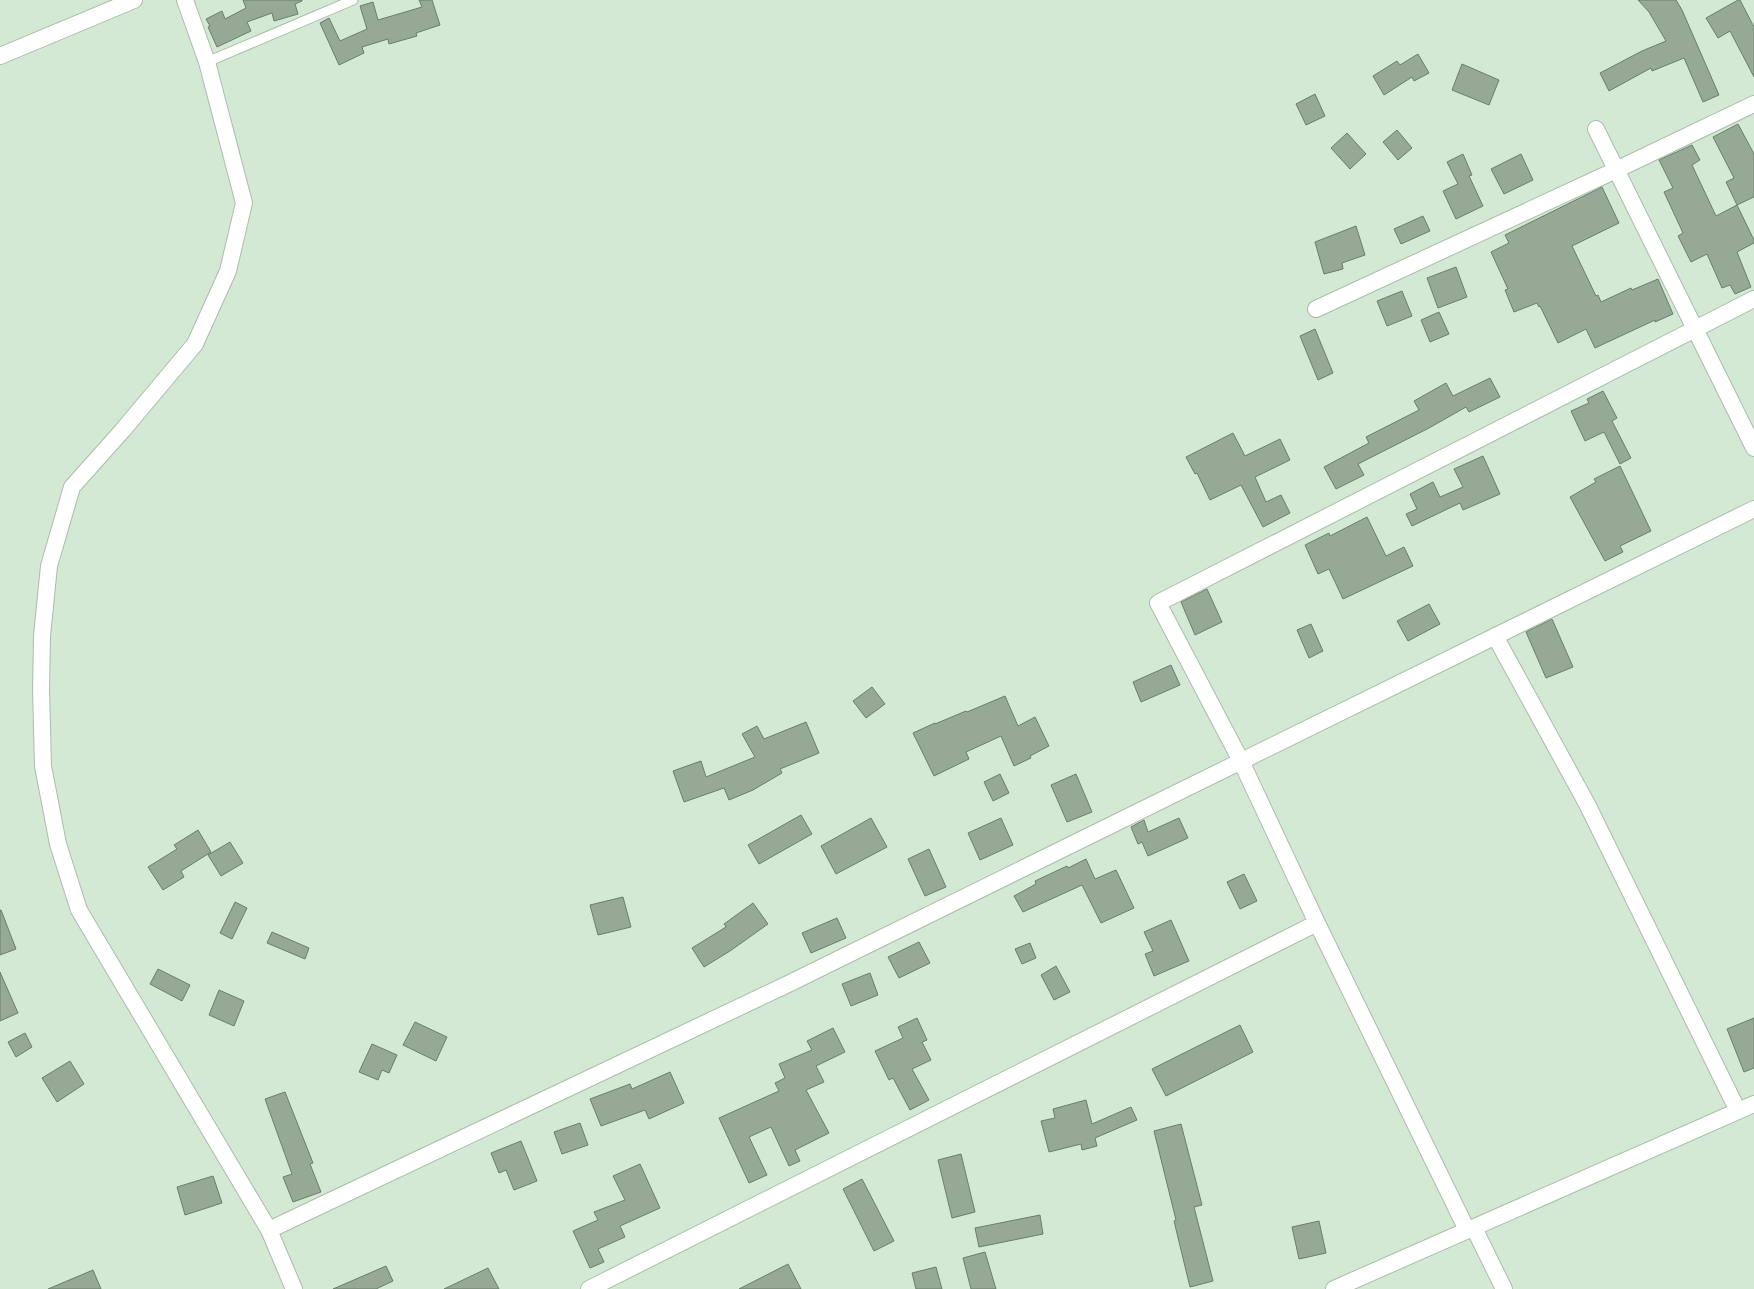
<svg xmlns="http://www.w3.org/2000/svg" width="1754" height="1289" viewBox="0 0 1754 1289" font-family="'Zilla Slab',serif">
	<rect width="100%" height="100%" fill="#d3e9d3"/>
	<path fill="#95a995" stroke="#6a7e6b" d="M243,0H302V1L295,4L298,14L274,21L272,13L247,22L251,31L217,47L208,27L210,26L206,19L222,11L225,19L246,8Z
		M419,0H432L440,25L416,33L417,36L389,44L388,39L362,47L364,53L339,65L320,23L329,18L340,41L367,29L360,6L373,2L378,20L422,7Z
		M1638,0H1676L1682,10L1719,95L1703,102L1684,58L1652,71L1651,68L1609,91L1600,73L1642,51L1666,41L1649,12Z
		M1738,0H1740L1754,27V77L1730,31L1718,38L1706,18Z
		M1418,54L1429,73L1414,81L1412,77L1384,95L1373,76L1397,61L1400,65Z
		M1462,64L1499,80L1489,105L1452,90Z
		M1315,94L1325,116L1306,125L1296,104Z
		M1738,124L1754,154V197L1737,205L1726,182L1734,178L1713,137Z
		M1397,130L1412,148L1398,160L1383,142Z
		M1347,133L1366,154L1350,169L1331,148Z
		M1692,145L1700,160L1692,165L1716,216L1737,205L1754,240V243L1737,252L1751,287L1735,294L1730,285L1722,288L1707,254L1691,262L1678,236L1683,233L1664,192L1673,188L1659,160Z
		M1463,154L1472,175L1469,176L1483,206L1456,219L1443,191L1458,184L1447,162Z
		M1521,154L1533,180L1504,194L1491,169Z
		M1602,187L1619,223L1572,246L1596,296L1598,295L1601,302L1631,288L1632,290L1658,279L1673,314L1655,322V320L1595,348L1586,329L1558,343L1540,306L1539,307L1537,303L1514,312L1505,290L1508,289L1491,252L1509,243L1505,235Z
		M1423,216L1430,231L1401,244L1394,229Z
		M1356,226L1365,255L1342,263L1343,269L1324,274L1315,242Z
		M1456,267L1467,297L1438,308L1427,278Z
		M1402,291L1412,316L1387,326L1377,301Z
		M1439,312L1449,334L1430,342L1421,320Z
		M1315,329L1333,373L1318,380L1300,336Z
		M1490,378L1500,397L1469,412L1466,407L1429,428L1358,464L1364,475L1336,489L1324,467L1369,443L1366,437L1419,410L1414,401L1446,383L1453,396Z
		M1603,391L1617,418L1612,421L1631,458L1620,464L1604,432L1585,441L1571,411L1589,403L1587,399Z
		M1233,433L1245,456L1280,439L1290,460L1255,477L1266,502L1281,495L1290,513L1263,527L1241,485L1210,500L1197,473L1195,474L1186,457Z
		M1483,456L1500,494L1463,510L1460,503L1412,526L1406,514L1417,509L1410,494L1433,482L1440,497L1463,487L1454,469Z
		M1620,466L1651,531L1620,546L1623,552L1605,561L1570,497L1596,482L1594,479Z
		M1367,517L1386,556L1404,547L1413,566L1343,599L1329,569L1318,574L1305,545L1329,533L1330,536Z
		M1207,589L1222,622L1195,635L1181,602Z
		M1429,604L1440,624L1408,641L1397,621Z
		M1552,619L1573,667L1546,678L1526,632Z
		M1311,624L1323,651L1309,658L1297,630Z
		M1171,665L1180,685L1141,702L1133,682Z
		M872,687L885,704L866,718L853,701Z
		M1005,696L1018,726L1035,717L1049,746L1030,756L1031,758L1014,766L1001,736L966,752L969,759L934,776L913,733L935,723V724L966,711L967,712Z
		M806,722L819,753L780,769L782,773L753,790L729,800L724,788L684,802L673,771L701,761L706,777L755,757L742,734L757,726L764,739Z
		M1000,774L1009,793L993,801L984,782Z
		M1076,774L1092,812L1067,822L1051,785Z
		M801,815L812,834L759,864L748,845Z
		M871,818L887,847L836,874L821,846Z
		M1001,818L1013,845L980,860L968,833Z
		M1179,818L1188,838L1148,856L1142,842L1138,844L1131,827L1144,820L1148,832Z
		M198,830L211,852L181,871L184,877L163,890L148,867L177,849L174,845Z
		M230,842L243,863L221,876L208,855Z
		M929,849L946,887L925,896L908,859Z
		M1086,859L1095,879L1116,870L1134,908L1101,923L1082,885L1023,912L1014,896L1036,884L1035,881L1067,866L1068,868Z
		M1244,874L1257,901L1240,909L1227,882Z
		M623,897L631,927L598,935L590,905Z
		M235,902L247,908L232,939L220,933Z
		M753,903L768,924L730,951L704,967L692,948L726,927L724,924Z
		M0,910H1L16,949L0,955Z
		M837,918L846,938L811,953L802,933Z
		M1171,920L1189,961L1154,976L1145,954L1153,951L1144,932Z
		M272,932L309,948L305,959L267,943Z
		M919,942L930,963L899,978L888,957Z
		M1030,943L1036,958L1022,964L1015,949Z
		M1056,966L1070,992L1054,1000L1041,975Z
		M158,969L190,985L182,1001L150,984Z
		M0,972L18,1013L0,1021Z
		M870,973L878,995L851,1006L842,984Z
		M219,990L244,1001L234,1026L209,1015Z
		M917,1018L927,1040L922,1042L931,1060L912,1069L929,1100L910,1110L893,1078L889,1080L875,1051L903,1038L898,1027Z
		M1754,1018V1068L1744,1072L1727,1029Z
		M415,1022L447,1037L436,1061L403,1045Z
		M1240,1025L1253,1052L1166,1096L1152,1069Z
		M833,1028L845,1052L816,1066L824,1082L806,1090L829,1133L795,1150L800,1161L789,1166L771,1127L749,1137L767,1175L749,1183L719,1118L779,1091L775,1083L785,1078L779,1064L812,1050L807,1041Z
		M25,1033L32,1047L16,1057L8,1042Z
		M372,1044L397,1055L389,1073L382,1070L378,1080L359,1072Z
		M70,1061L84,1084L57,1102L42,1078Z
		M670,1072L684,1103L649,1119L645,1110L601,1126L590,1099L630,1084L632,1089Z
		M285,1092L313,1163L310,1164L321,1192L293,1202L283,1177L292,1174L265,1099Z
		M1086,1100L1092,1124L1131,1107L1137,1120L1095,1138L1097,1146L1082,1150L1081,1144L1049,1152L1041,1121L1055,1118L1053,1109Z
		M580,1123L588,1145L562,1154L554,1132Z
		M1181,1124L1202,1205L1194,1207L1213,1281L1190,1287L1174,1221L1176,1220L1154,1131Z
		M521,1141L537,1181L514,1190L506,1170L499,1173L491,1153Z
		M961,1154L975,1212L952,1218L938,1160Z
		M640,1164L660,1208L620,1226L625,1237L598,1249L604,1262L590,1268L573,1231L598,1220L594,1212L625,1200L613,1176Z
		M213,1176L222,1203L185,1215L177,1187Z
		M862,1179L894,1241L874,1251L843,1189Z
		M1040,1215L1043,1234L979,1247L975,1228Z
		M1319,1221L1326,1253L1299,1259L1292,1227Z
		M985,1252L996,1289H971L963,1258Z
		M788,1264L801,1289H739Z
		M386,1266L393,1281L376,1289H333Z
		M936,1267L942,1289H916L912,1273Z
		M488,1268L499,1289H444Z
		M93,1270L101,1289H48Z"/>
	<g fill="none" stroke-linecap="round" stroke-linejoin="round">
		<defs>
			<path id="lane" d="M207,62L353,0"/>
			<path id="street" d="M185,0L207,62L244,203L228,271L195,344L122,431L72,487L49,566L42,636L41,689L43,766L58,844L79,910L269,1230L294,1289
				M0,56L134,0
				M1596,129L1754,448
				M1316,309L1616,170L1754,104
				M1495,636L1587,804L1738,1111
				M1474,1228L1504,1289
				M269,1230L786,985L1754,509
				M1467,1230L1317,923L1241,761L1158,603L1754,299
				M589,1289L1317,923
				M1334,1289L1754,1104"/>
		</defs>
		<use href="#lane" stroke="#a9bea9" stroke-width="11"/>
		<use href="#street" stroke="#a9bea9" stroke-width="18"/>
		<use href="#lane" stroke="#fff" stroke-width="9"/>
		<use href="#street" stroke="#fff" stroke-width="16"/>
	</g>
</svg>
